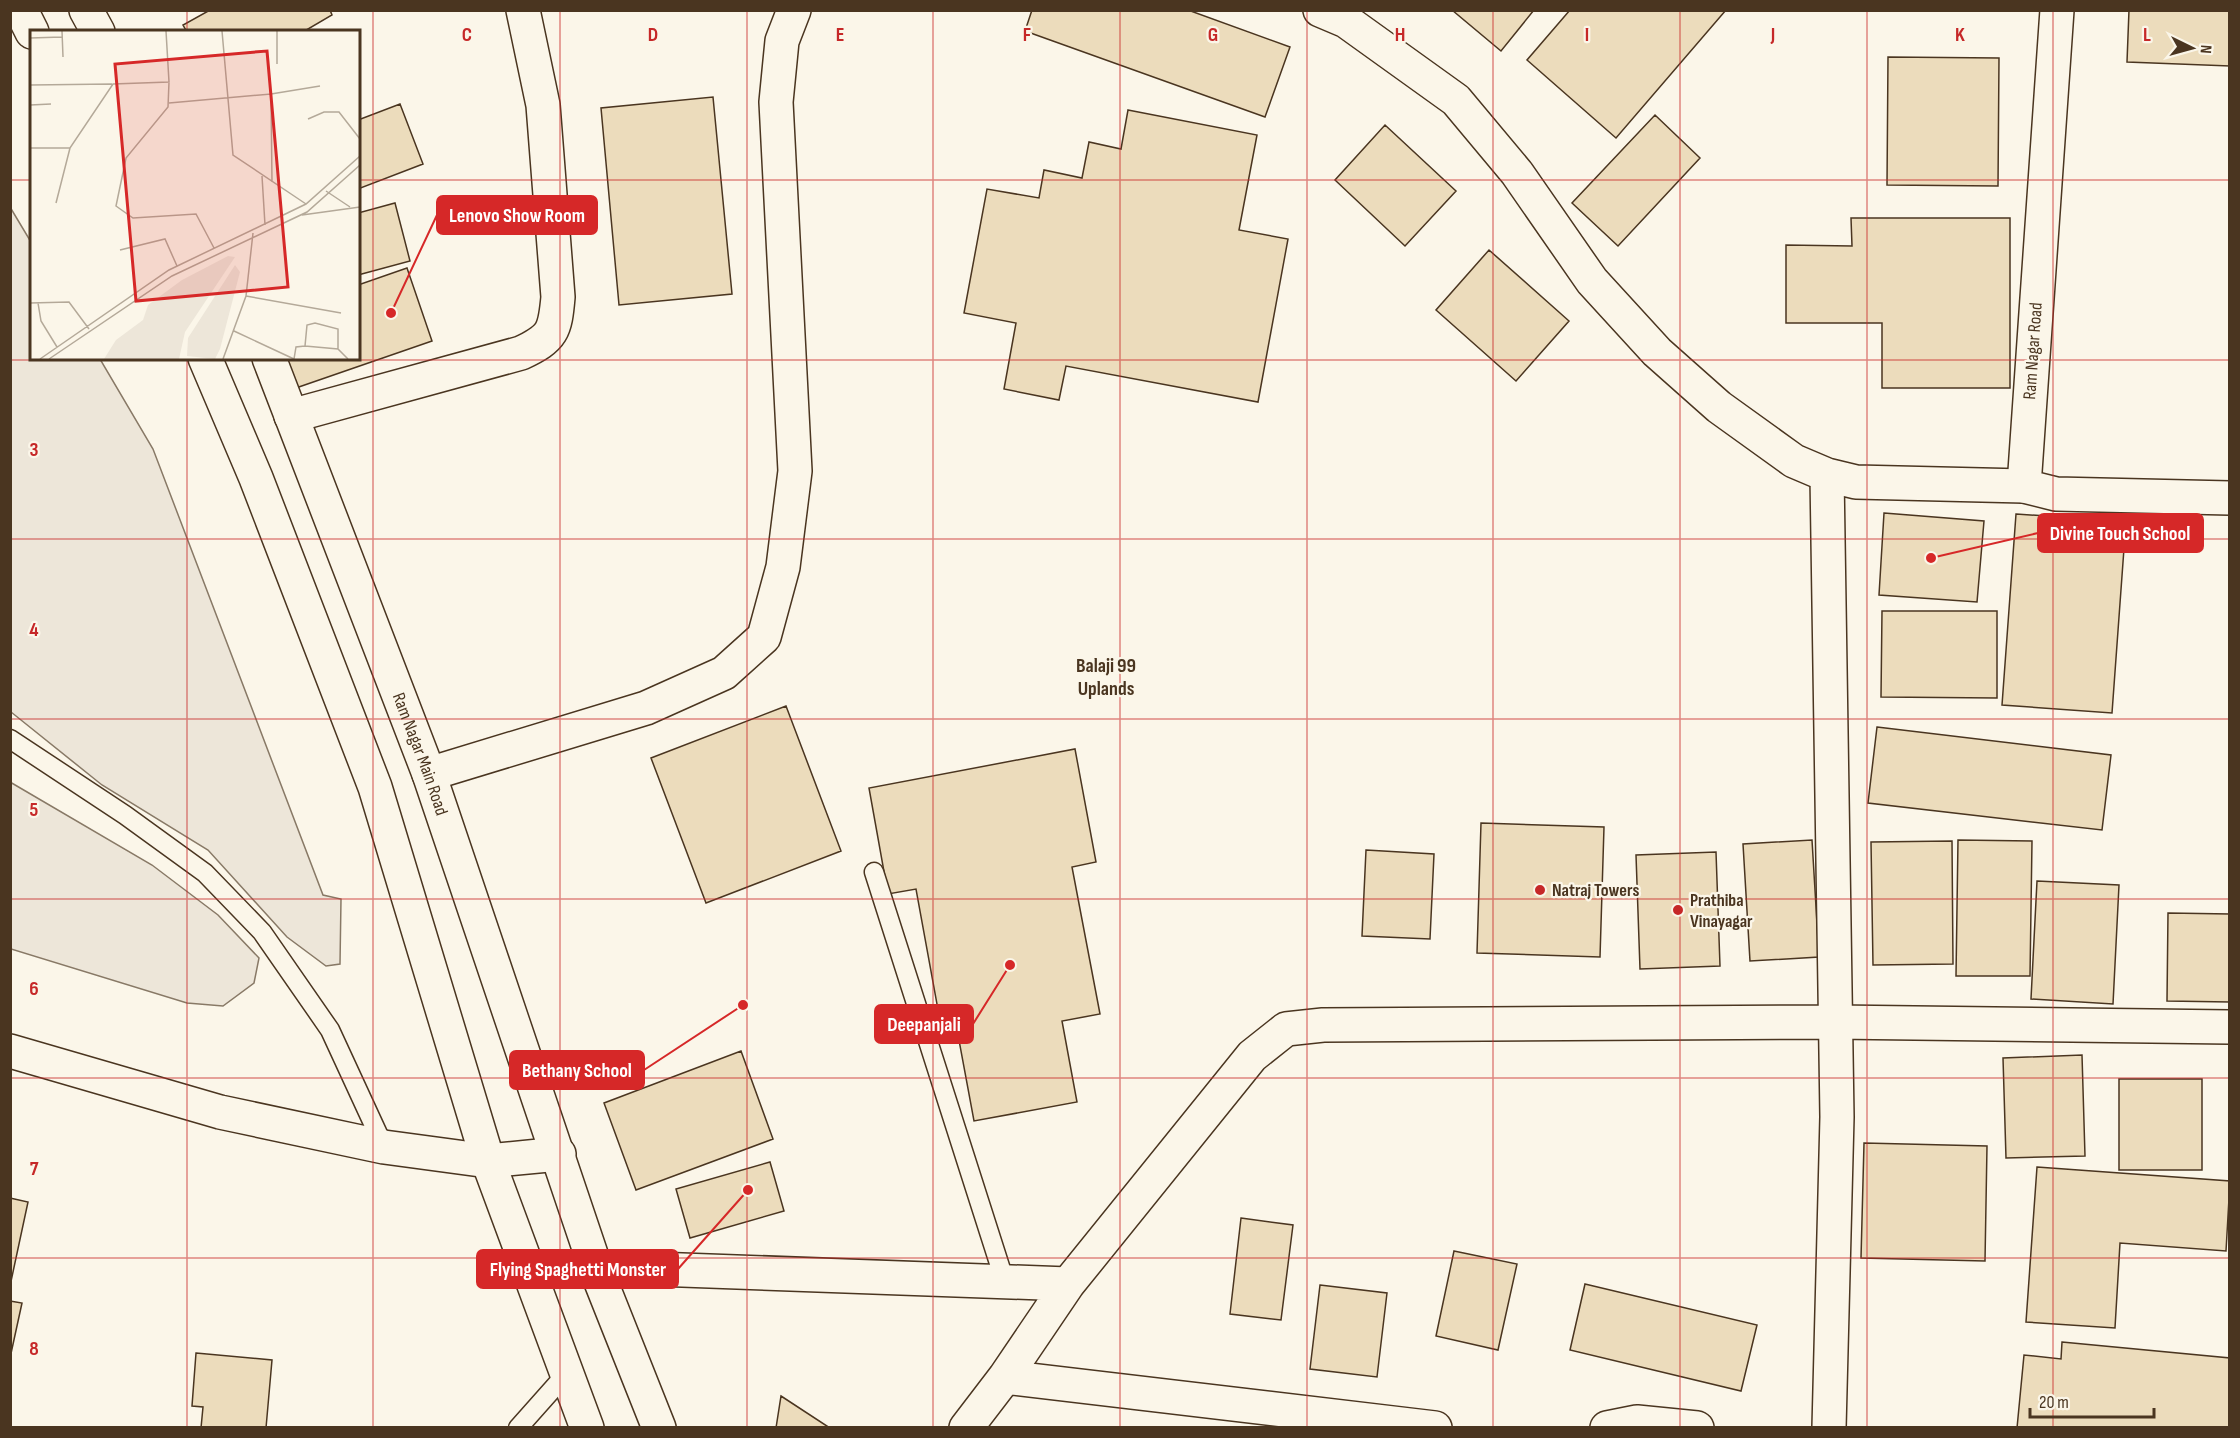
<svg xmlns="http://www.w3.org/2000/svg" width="2240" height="1438" viewBox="0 0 2240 1438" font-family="'Sofia Sans Condensed',sans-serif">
	<rect width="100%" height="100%" fill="#fbf6e9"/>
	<path fill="#ede6d9" stroke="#887966" stroke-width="1.5" d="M10,207L31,242L32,358L100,359L153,449L323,895L341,899L340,964L326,966L287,937L208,850L102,785L11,712Z
		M10,782L152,865L218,915L259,958L254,983L223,1006L187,1003L11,949Z"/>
	<path fill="#ecdcbc" stroke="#4a3520" stroke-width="1.5" d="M210,10H330L332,15L303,32H187L183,25Z
		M1032,10H1188L1290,47L1265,117L1025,31Z
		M1452,10H1534L1501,51Z
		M1570,10H1726L1616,138L1527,60Z
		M2129,10H2230V66L2127,62Z
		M1888,57L1999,58L1998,186L1887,185Z
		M713,97L732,294L619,305L601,108Z
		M400,104L423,164L358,189V120Z
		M1128,110L1257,135L1239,230L1288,239L1258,402L1066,366L1059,400L1004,389L1016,323L964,313L987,189L1039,198L1044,170L1082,178L1089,142L1121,149Z
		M1655,115L1700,158L1618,246L1572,203Z
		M1385,125L1456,191L1405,246L1335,180Z
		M395,203L410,261L358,275V213Z
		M1851,218H2010V388H1882V323H1786V245L1852,246Z
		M1489,250L1569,321L1516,381L1436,310Z
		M407,268L432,341L293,389L282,358H358V285Z
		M1884,513L1984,521L1977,602L1879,595Z
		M2016,514L2126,521L2112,713L2002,705Z
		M1882,611H1997V698L1881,697Z
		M786,706L841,851L706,903L651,758Z
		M1877,727L2111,755L2102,830L1868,803Z
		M1075,749L1096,862L1072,867L1100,1014L1062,1021L1077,1102L974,1121L956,1024L941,1026L916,889L888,894L869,788Z
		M1481,823L1604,827L1600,957L1477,953Z
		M1812,840L1819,957L1750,961L1743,844Z
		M1958,840L2032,841L2030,976H1956Z
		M1952,841L1953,964L1873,965L1871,842Z
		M1366,850L1434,854L1430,939L1362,936Z
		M1716,852L1720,966L1640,969L1636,855Z
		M2037,881L2119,885L2113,1004L2031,999Z
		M2168,913L2230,914V1002L2167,1001Z
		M741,1051L773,1139L636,1190L604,1103Z
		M2082,1055L2085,1156L2006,1158L2003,1058Z
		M2119,1079H2202V1170H2119Z
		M1864,1143L1987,1146L1985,1261L1861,1258Z
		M770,1162L784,1211L690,1238L676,1189Z
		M2037,1167L2230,1181L2226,1251L2120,1243L2115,1328L2026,1322Z
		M10,1198L28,1202L10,1286Z
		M1241,1218L1293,1225L1281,1320L1230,1314Z
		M1454,1251L1517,1264L1498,1350L1436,1336Z
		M1585,1284L1757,1325L1741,1391L1570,1350Z
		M1320,1285L1387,1293L1377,1377L1310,1369Z
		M10,1301L22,1303L10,1358Z
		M2062,1342L2230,1358V1428H2017L2024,1355L2061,1359Z
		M196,1353L272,1360L266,1428H201L203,1407L192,1406Z
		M781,1396L830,1428H776Z"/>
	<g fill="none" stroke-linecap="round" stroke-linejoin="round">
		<defs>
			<path id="service" d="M10,739L125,815L205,873L262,932L330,1030L384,1147
				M874,872L1005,1282
				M518,1428L566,1374"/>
			<path id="minor" d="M1320,10L1346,21L1456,100L1517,173L1592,281L1657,352L1719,407L1794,461L1827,475L1856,482L2024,486
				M291,416L521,353C553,338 555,331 558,297L543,105L523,10
				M1827,475L1837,1117L1829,1428
				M429,774L646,708L724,673L764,637L783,567L795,471L776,102L782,41L794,10
				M10,1051L220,1112L384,1147L488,1161L559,1154
				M597,1272L655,1269L1068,1284
				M1005,1377L1435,1428
				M966,1428L1005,1377L1068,1284L1252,1056L1286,1029L1323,1025L1835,1022L2230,1027
				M1607,1428L1637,1422L1697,1428"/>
			<path id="tertiary" d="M2057,10L2024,486L2056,494L2230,498"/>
			<g id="primary">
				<path d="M21,10L32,32"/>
				<path d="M86,10L98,32"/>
				<path d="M205,358L256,478L375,787L488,1161L587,1428"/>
				<path id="s1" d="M269,358L429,774L597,1272L659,1428"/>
			</g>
		</defs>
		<use href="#service" stroke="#4a3520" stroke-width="21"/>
		<use href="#minor" stroke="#4a3520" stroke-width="36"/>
		<use href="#tertiary" stroke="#4a3520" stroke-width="36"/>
		<use href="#primary" stroke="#4a3520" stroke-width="36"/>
		<use href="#service" stroke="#fbf6e9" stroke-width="18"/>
		<use href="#minor" stroke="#fbf6e9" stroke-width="33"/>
		<use href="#tertiary" stroke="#fbf6e9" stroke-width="33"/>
		<use href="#primary" stroke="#fbf6e9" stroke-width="33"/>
	</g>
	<path fill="none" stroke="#c62828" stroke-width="1.5" stroke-opacity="0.55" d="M187,10V32M373,10V1428M560,10V1428M747,10V1428M933,10V1428M1120,10V1428M1307,10V1428M1493,10V1428M1680,10V1428M1867,10V1428M2053,10V1428M10,180H32M358,180H2230M187,358V1428M10,360H2230M10,539H2230M10,719H2230M10,899H2230M10,1078H2230M10,1258H2230"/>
	<g fill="#c62828" stroke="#fbf6e9" stroke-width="2">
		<circle cx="1540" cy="890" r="6"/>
		<circle cx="1678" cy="910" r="6"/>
	</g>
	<g text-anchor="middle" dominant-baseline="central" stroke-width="4.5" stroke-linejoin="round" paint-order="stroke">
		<g font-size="18" fill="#4a3520" stroke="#fbf6e9">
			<text transform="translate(2033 351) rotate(-86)">Ram Nagar Road</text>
			<text stroke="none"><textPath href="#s1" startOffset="424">Ram Nagar Main Road</textPath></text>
		</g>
		<g font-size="18" font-weight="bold" fill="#4a3520" stroke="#fbf6e9" text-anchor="start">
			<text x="1552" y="890">Natraj Towers</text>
			<text x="1690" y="900">Prathiba<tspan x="1690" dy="21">Vinayagar</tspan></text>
		</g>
		<g font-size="20" font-weight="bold" fill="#4a3520" stroke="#fbf6e9">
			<text x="1106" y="666">Balaji 99<tspan x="1106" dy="23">Uplands</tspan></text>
		</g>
	</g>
	<g transform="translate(30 30)">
		<rect width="330" height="330" fill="#fbf6e9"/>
		<path d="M198,226L205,227L155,302L149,329H74L86,310L113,290L118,275L152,250ZM205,235L210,242L190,319L185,329L157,326L158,308Z" fill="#ede6d9"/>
		<path fill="none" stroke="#b4a999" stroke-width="1.5" d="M32,1L33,27M192,1L203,125L276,174M0,8L32,7M247,34V1M139,52L138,77L96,128L86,176L103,188L166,184L184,218M0,55L82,54M241,64L290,56M139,73L241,64L242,152M0,75L21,74M278,89L294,82H309L330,109M0,118H40L83,54L139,52L136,1M232,146L235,195M296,161L320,177M26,173L40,118M272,185L330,177M90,220L135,209L147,236M216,266L311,283M0,273L39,272L59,299M8,273L11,291L27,317M204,301L264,329M275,316L277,295L285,293L308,299V319M10,329L139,240L276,174L330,126M19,329L142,246L277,182L330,135M193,329L216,266L223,203M264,329L266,317L275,316L308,319L318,329"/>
		<path fill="#d62828" fill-opacity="0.15" stroke="#d62828" stroke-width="3" d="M237,21L258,257L106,271L85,34Z"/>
		<rect width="330" height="330" fill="none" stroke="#4a3520" stroke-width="3"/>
	</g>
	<g font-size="20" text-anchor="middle" font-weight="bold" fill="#c62828" stroke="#fbf6e9" stroke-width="4.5" stroke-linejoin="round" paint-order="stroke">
		<text x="467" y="41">C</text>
		<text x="653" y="41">D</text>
		<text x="840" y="41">E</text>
		<text x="1027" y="41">F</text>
		<text x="1213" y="41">G</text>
		<text x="1400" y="41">H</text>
		<text x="1587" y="41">I</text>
		<text x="1773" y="41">J</text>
		<text x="1960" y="41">K</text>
		<text x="2147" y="41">L</text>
		<text x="34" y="456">3</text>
		<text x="34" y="636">4</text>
		<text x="34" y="816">5</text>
		<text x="34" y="995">6</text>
		<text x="34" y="1175">7</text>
		<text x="34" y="1355">8</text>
	</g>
	<path fill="none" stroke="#d62828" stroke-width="2" d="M391 313L437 215M1931 558L2038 533M1010 965L973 1024M743 1005L644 1070M748 1190L678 1269"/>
	<g fill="#d62828" stroke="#fbf6e9" stroke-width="2">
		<circle cx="391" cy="313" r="6"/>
		<circle cx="1931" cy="558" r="6"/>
		<circle cx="1010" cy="965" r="6"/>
		<circle cx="743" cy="1005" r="6"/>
		<circle cx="748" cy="1190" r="6"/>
	</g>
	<g fill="#d62828" stroke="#d62828" stroke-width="2">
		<rect x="437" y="196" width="160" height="38" rx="6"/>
		<rect x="2038" y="514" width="165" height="38" rx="6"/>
		<rect x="875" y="1005" width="98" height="38" rx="6"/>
		<rect x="510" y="1051" width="134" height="38" rx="6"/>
		<rect x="477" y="1250" width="201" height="38" rx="6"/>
	</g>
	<g font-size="20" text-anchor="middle" font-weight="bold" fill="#fff">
		<text x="517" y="222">Lenovo Show Room</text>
		<text x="2120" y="540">Divine Touch School</text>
		<text x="924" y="1031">Deepanjali</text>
		<text x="577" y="1077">Bethany School</text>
		<text x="578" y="1276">Flying Spaghetti Monster</text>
	</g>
	<rect width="2240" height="1438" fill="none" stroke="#4a3520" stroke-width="24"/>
	<g transform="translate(2192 48) rotate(95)" stroke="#fbf6e9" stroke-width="4.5" paint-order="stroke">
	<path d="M0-4.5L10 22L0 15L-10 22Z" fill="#4a3520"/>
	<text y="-9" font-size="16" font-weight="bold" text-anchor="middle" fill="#4a3520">N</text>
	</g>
	<path d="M2030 1408v9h124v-9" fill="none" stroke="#4a3520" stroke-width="3"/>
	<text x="2039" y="1408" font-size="18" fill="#4a3520" stroke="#fbf6e9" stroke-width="4.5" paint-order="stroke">20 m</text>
</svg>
